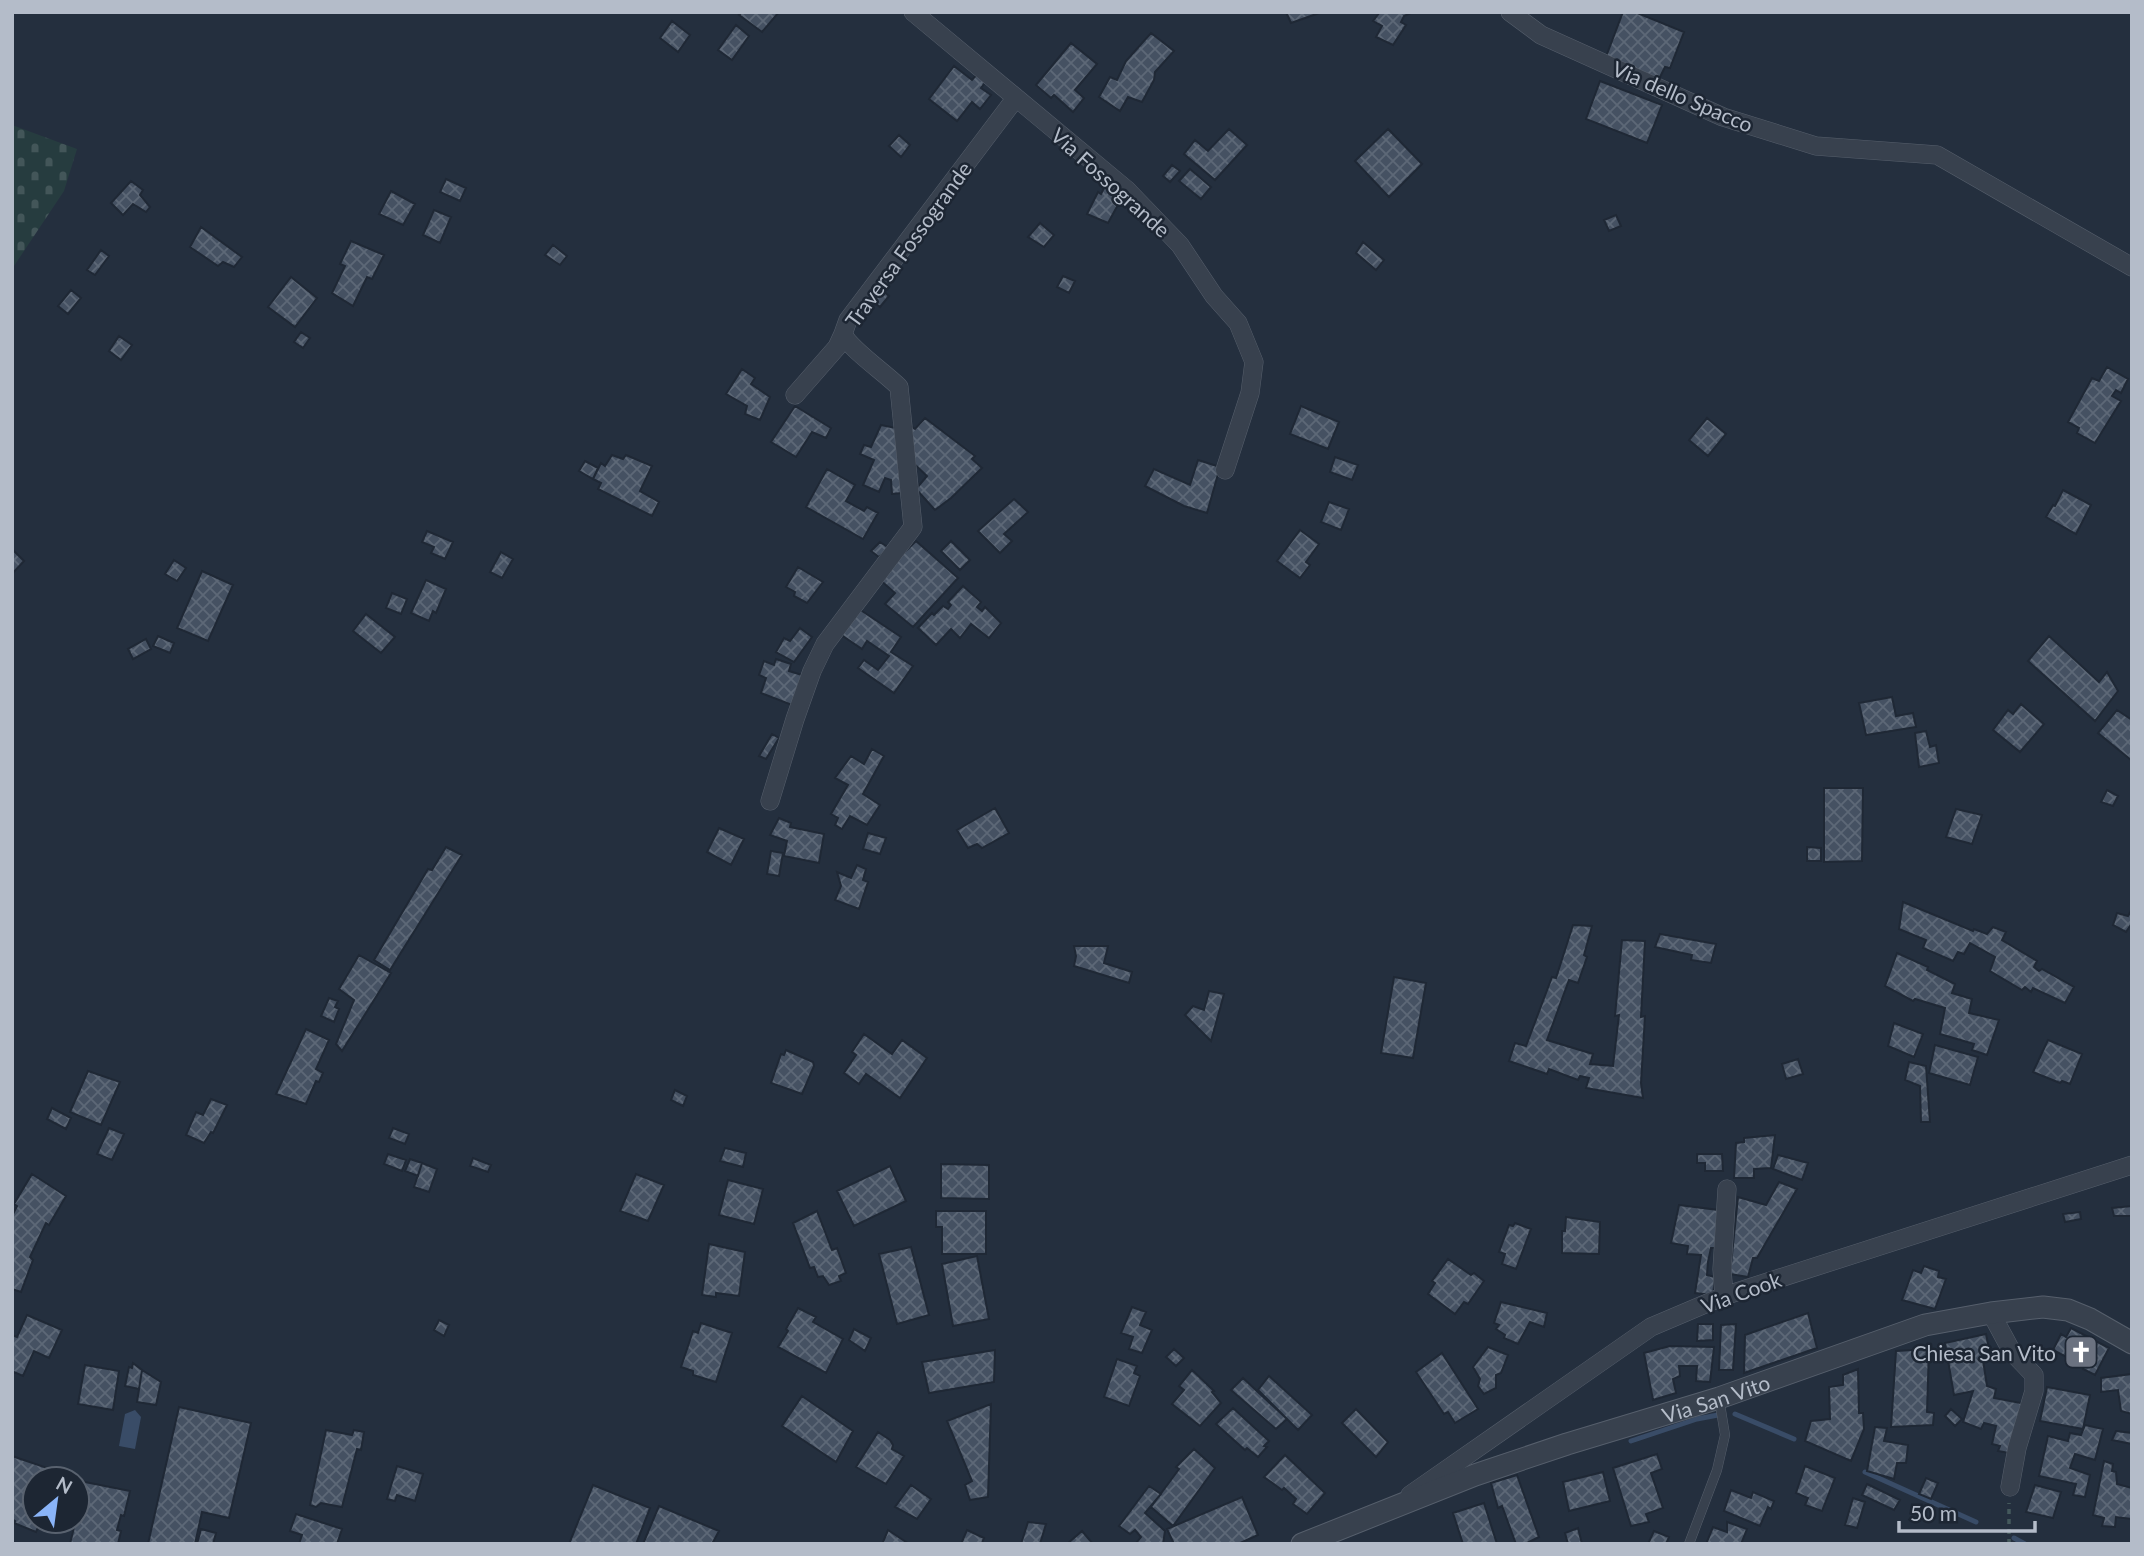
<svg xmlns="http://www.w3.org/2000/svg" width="2144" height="1556" viewBox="0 0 2144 1556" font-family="Lato,sans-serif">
	<defs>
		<pattern id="cemetery-stones" width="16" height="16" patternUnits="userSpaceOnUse" patternTransform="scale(1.75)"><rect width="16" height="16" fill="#263c3f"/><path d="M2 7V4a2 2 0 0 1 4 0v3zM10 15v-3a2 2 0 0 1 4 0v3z" fill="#435659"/></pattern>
		<pattern id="building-cross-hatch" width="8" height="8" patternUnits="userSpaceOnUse" patternTransform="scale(1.75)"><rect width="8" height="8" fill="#455162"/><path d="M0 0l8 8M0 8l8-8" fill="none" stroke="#5d6877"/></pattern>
	</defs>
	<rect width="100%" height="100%" fill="#242f3e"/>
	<path fill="url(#cemetery-stones)" d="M12,125L77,149L64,191L12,269Z"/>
	<path fill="#394c67" d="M135,1410L141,1417L135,1449L119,1446L125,1414Z"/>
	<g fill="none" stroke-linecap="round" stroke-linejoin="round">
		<path stroke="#394c67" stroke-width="5" d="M1735,1414L1794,1439
			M1631,1441L1697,1419L1718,1415
			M1865,1472L1976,1522
			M2014,1538L2025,1544"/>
	</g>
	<path fill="url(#building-cross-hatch)" stroke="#1f2835" stroke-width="2" d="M742,12H779L762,32L739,15Z
		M1286,12H1322L1291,23Z
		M1380,12H1413L1404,16L1401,22L1406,25L1393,45L1376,37L1382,26L1373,21Z
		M1623,12H1635L1684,32L1670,68L1665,67L1657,83L1604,62Z
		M672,21L690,35L678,52L660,38Z
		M736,25L749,36L732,60L718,50Z
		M1151,33L1174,51L1155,72L1154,80L1142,102L1128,97L1120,111L1099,97L1110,77L1117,80L1126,61Z
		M1071,43L1097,64L1075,90L1084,98L1073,112L1054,95L1051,98L1036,85Z
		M954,66L972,80L978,73L987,80L981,88L991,95L980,109L972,102L957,121L929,99Z
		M1600,81L1662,105L1647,143L1586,119Z
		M1229,129L1247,145L1215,180L1184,154L1195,140L1208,151Z
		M1388,129L1422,164L1389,197L1355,161Z
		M899,135L910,145L901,157L889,146Z
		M1172,165L1180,171L1170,182L1163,176Z
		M1190,169L1211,187L1201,199L1179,181Z
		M446,179L466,188L460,201L440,192Z
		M131,181L143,190L140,195L150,207L146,212L133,204L123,215L111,203Z
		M1107,182L1125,192L1108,223L1087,214L1098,192L1101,194Z
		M391,191L415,204L403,225L379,214Z
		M434,210L451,217L440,243L423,235Z
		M1616,215L1621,226L1609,231L1604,220Z
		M1040,223L1054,235L1044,247L1028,237Z
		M201,227L242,257L234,267L223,262L218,266L190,247Z
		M351,241L384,255L372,279L367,277L353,306L332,293L345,266L340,264Z
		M1363,242L1384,260L1376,270L1356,253Z
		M553,245L567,256L560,265L545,255Z
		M101,250L109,256L95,275L87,270Z
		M1063,276L1075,281L1069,293L1057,287Z
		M291,277L317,298L295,327L268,307Z
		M879,287L889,296L880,307L870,299Z
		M71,290L81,298L68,314L58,306Z
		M301,332L310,338L303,348L294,342Z
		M119,336L132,345L121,360L109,351Z
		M2107,367L2128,379L2121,393L2116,390L2112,396L2121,401L2095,443L2077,433L2079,428L2068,422L2092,378L2099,381Z
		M742,369L755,378L751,384L770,397L760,420L745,414L747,406L726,394Z
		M795,406L831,428L826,438L812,432L796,457L771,442Z
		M1301,406L1339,422L1328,449L1290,434Z
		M925,418L975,456L972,459L982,468L951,498L935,510L916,489L927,476L907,457L905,422L915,429Z
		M1707,418L1726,434L1708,456L1689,440Z
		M881,425L896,428L902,493L892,494L891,480L885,478L879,492L863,485L874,460L860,454L864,445L871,447Z
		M612,455L623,459L626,455L652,466L640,491L659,502L652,516L598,489L601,483L593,479L601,463L605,466Z
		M1335,457L1358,465L1352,480L1330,472Z
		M1198,460L1220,467L1207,513L1184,506L1145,486L1154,469L1190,485Z
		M585,461L598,468L593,479L579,471Z
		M827,469L855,485L846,501L864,511L867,507L878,513L863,539L806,507Z
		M2063,490L2091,505L2076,534L2046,517L2053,505L2055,506Z
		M1014,499L1028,512L1004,534L1012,541L1000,553L978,531Z
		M1329,502L1349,509L1341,530L1321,522Z
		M1300,530L1319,544L1306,562L1310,565L1300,578L1277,561Z
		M427,531L453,542L445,559L431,553L434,547L422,542Z
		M916,541L958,578L913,627L885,604L895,593L878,578Z
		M951,541L970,560L960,570L941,551Z
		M880,542L889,548L879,557L871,551Z
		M12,549L24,561L12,574Z
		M501,552L513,559L502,578L490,572Z
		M174,560L186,568L177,581L165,574Z
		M798,567L823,582L807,603L794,596L795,592L786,587Z
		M202,571L233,585L208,641L177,628Z
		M426,580L446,589L436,613L433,611L429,621L411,613Z
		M963,586L981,602L977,607L982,611L985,607L1001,623L989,638L971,624L960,638L951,629L936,645L918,628L932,613L934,615L943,606L948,609L951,605L948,602Z
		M392,593L407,599L401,614L386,608Z
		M856,607L901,637L891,652L913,666L894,693L858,668L864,660L878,670L889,656L867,641L862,649L837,632Z
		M366,614L395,637L381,653L353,631Z
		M800,628L812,637L794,662L776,652L784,638L790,641Z
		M158,636L174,643L170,653L153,646Z
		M2049,636L2099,682L2107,672L2118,691L2095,721L2028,661Z
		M146,639L151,649L133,659L128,649Z
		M776,659L791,664L789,671L802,675L792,705L761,693L766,678L759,675L764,661L774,665Z
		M1892,697L1896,716L1913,713L1916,727L1866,735L1859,703Z
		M2021,704L2044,724L2020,752L1993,730L2008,710L2013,714Z
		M2117,710L2132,720L2131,760L2098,733Z
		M1926,731L1930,747L1936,745L1939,763L1919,767L1915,733Z
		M772,734L779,738L766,759L759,756Z
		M872,749L884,756L863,794L880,805L867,825L850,816L842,829L835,825L838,818L831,814L848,785L835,778L851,756L864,764Z
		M1824,788H1863L1862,861L1824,862Z
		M2107,790L2118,796L2113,806L2101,802Z
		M995,808L1009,833L982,848L977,844L968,848L957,830Z
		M1956,809L1982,815L1972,844L1946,837Z
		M779,818L791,823L790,827L824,834L819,863L784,856L787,841L770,835Z
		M719,828L744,839L731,865L707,852Z
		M868,833L886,838L880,854L863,849Z
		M446,847L462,855L390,970L374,960L428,869L432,870Z
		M1807,847L1821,848V861H1807Z
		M771,851L783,853L779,876L767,874Z
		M857,865L866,869L863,880L868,882L859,909L835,900L841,886L837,872L851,878Z
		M1903,902L1973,931L1974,929L1987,934L1993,927L2006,932L2002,940L2037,961L2034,967L2039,971L2042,969L2074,987L2065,1003L2033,988L2031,992L2025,987L2022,990L1990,971L1995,957L1970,943L1964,954L1958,952L1953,961L1923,948L1926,940L1899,929Z
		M2132,909V923L2126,932L2113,925L2117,913L2128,916Z
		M1573,925L1592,926L1584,955L1587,957L1578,983L1569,980L1547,1040L1593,1054L1590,1064L1613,1066L1619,1015L1615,1016L1622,940L1645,941L1641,1017L1645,1016L1641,1083L1643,1098L1586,1088L1589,1078L1580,1076L1578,1080L1549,1069L1547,1074L1509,1061L1515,1043L1526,1046L1552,977L1556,978Z
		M1660,934L1716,944L1711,963L1691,960L1692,955L1655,947Z
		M1074,946H1108L1104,963L1132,972L1129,983L1074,966L1076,956Z
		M1897,953L1928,967L1927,970L1955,984L1952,993L1972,999L1969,1013L1999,1020L1987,1055L1972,1050L1974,1044L1940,1034L1945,1008L1915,999L1913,1001L1885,986Z
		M359,955L391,973L342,1051L336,1044L354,1000L339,989Z
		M1394,977L1426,983L1413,1058L1381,1053Z
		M1209,991L1224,994L1211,1041L1185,1015L1193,1006L1204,1010Z
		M329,998L338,1001L335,1007L339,1009L334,1022L321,1016Z
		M1894,1023L1923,1034L1914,1057L1888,1046Z
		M306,1029L329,1040L316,1069L323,1073L319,1082L316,1081L306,1104L276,1094Z
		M864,1034L892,1054L902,1040L927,1058L900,1098L866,1074L859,1084L844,1073L856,1055L852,1052Z
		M2048,1040L2082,1054L2070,1084L2062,1081L2060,1083L2033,1072Z
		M1935,1045L1978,1057L1970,1085L1929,1073Z
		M786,1050L813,1062L814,1066L802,1094L771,1083L781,1054L784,1055Z
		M1798,1059L1803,1074L1786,1079L1782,1064Z
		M1909,1062L1926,1066L1930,1122H1921L1920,1086L1905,1080Z
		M88,1071L120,1082L101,1125L70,1112Z
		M675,1090L687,1096L683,1106L671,1100Z
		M211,1099L227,1105L213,1133L211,1132L204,1143L186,1135L196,1112L203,1115Z
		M52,1108L71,1118L66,1129L47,1119Z
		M109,1128L124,1134L112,1160L97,1154Z
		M393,1128L409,1134L405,1144L389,1138Z
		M1775,1135L1771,1168L1754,1169V1178H1734L1736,1143L1744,1142V1138Z
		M725,1148L746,1153L743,1167L720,1161Z
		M388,1154L406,1160L402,1171L384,1164Z
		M1697,1154H1722L1723,1171H1705V1163H1697Z
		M1778,1155L1808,1163L1802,1180L1773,1169Z
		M473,1158L491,1165L488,1172L470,1166Z
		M410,1159L422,1163L418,1176L405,1171Z
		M422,1163L437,1169L429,1192L414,1187Z
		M941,1164L989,1165V1199L941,1198Z
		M890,1166L906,1201L854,1226L837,1191Z
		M32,1174L66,1196L49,1225L46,1223L30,1257L33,1260L21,1292L12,1289V1216L17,1206L14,1204Z
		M636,1174L664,1185L648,1221L620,1211Z
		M728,1180L763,1189L754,1224L719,1215Z
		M1779,1182L1797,1189L1757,1258H1753L1748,1277L1730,1274L1738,1197L1766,1205Z
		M1679,1205L1718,1210L1717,1248H1711L1708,1262L1707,1275L1715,1277L1713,1295L1695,1293L1701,1255L1687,1254L1688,1246L1671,1243Z
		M2132,1206V1216H2114L2112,1208Z
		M817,1211L832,1250L837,1248L846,1273L839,1276L841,1281L829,1285L823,1276L818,1277L814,1267L810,1268L793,1223Z
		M936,1211H986V1254H942V1227H936Z
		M2080,1212L2081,1219L2065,1222L2063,1214Z
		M1566,1217L1600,1222L1599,1254L1562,1253V1231H1565Z
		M1515,1223L1531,1229L1516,1269L1502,1264L1505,1254L1499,1252L1509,1225L1513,1226Z
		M709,1244L745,1252L739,1296L716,1293V1297L702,1295Z
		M911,1247L929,1315L897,1324L879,1254Z
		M977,1256L989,1319L953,1326L942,1264Z
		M1448,1259L1471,1275L1474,1273L1484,1281L1468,1304L1464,1302L1455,1314L1428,1294L1435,1283L1432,1281Z
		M1924,1266L1939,1271L1938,1277L1946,1279L1935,1309L1902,1300L1913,1270L1921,1273Z
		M1501,1302L1547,1313L1544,1327L1530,1322L1518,1344L1504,1338L1505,1335L1496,1329L1499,1325L1494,1323Z
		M1132,1307L1146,1312L1140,1325L1152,1330L1142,1353L1129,1349L1133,1337L1121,1333Z
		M798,1308L816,1317L813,1322L843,1339L826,1373L778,1347L788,1331L786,1329Z
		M1808,1313L1817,1348L1744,1373L1745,1335Z
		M27,1315L62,1330L49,1358L34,1351L23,1376L14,1372L12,1376V1335L17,1337Z
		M439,1320L449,1325L444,1336L434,1330Z
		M701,1323L732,1333L716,1382L693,1375V1371L681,1367L693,1331L698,1333Z
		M1698,1324H1713V1340L1697,1341Z
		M1736,1324L1733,1370H1719L1721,1325Z
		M2071,1328L2109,1348L2095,1375L2083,1369L2084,1366L2053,1350L2061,1334L2066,1337Z
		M854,1329L871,1338L865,1351L849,1340Z
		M1986,1334L1990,1354H1982L1987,1386L1996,1389L1994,1398L2026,1404L2015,1454L1998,1451L2000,1446L1992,1444L1996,1426L1984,1423L1981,1429L1963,1422L1973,1391L1954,1395L1945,1343Z
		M1670,1346L1714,1347L1710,1382L1696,1381L1697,1366H1679L1680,1376L1673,1379L1676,1393L1653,1400L1644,1353Z
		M1488,1347L1508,1355L1501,1373L1496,1375V1388L1484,1394L1478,1386L1480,1379L1473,1367Z
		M1174,1349L1184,1358L1176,1366L1166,1357Z
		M1929,1349L1927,1412L1934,1413L1933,1425L1891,1427L1896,1351Z
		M995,1350L994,1382L929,1393L922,1362Z
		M1442,1353L1478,1409L1455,1423L1448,1412L1444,1414L1416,1372Z
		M1117,1359L1137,1366L1134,1373L1140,1376L1129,1406L1104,1397Z
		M133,1363L142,1370L139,1389L125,1386L129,1367L132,1368Z
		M85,1365L119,1371L113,1410L78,1404Z
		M1858,1369L1859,1413H1863L1864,1429L1851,1461L1805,1441L1811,1421L1830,1419L1829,1387L1843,1385V1375Z
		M142,1370L161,1382L156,1405L137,1402Z
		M1192,1370L1214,1391L1212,1392L1221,1403L1200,1426L1172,1404L1184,1390L1179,1386Z
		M2132,1374V1414L2121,1411L2118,1390L2101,1392V1378Z
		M1269,1376L1312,1415L1298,1430L1258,1390Z
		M1243,1378L1287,1419L1276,1429L1231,1390Z
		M2047,1387L2090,1395L2083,1429L2040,1421Z
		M802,1396L853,1431L836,1462L782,1426Z
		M991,1404L988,1497L970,1500L965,1485L972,1481L947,1421Z
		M179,1407L251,1423L229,1518L202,1512L195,1544H148Z
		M1233,1408L1269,1441L1264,1446L1267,1447L1258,1457L1247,1448L1245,1450L1216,1424Z
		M1356,1409L1388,1442L1376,1457L1342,1423Z
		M1951,1409L1962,1419L1955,1426L1945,1416Z
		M2085,1425L2103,1429L2095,1460L2075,1454L2070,1468L2090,1475L2085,1497L2073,1495L2076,1484L2039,1476L2048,1436L2068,1441L2070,1433L2081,1435Z
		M1875,1427L1887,1428L1884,1441L1908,1445L1906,1463H1897L1894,1479L1867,1471Z
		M326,1430L352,1435L354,1430L364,1432L361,1450L357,1449L342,1507L321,1503L316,1507L310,1505Z
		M2116,1431L2132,1433V1444L2112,1440Z
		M878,1432L890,1440L893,1445L892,1449L904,1456L886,1484L856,1467Z
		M1194,1449L1215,1468L1173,1526L1151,1507L1179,1469L1176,1467Z
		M1657,1454L1662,1469L1651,1473L1663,1508L1646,1514L1649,1522L1631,1526L1613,1468Z
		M1285,1455L1325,1493L1307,1514L1293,1504L1296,1499L1284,1488L1282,1490L1264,1477Z
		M12,1456L59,1472L56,1479H35V1521H41L36,1532L14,1523L15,1521L12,1519Z
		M2104,1461L2113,1464L2112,1471L2116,1472L2117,1484L2132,1488V1519L2116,1517L2115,1527L2102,1526L2104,1518L2093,1515Z
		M397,1466L423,1474L415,1501L397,1495L395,1501L387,1499Z
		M1805,1466L1835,1478L1822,1511L1805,1505L1808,1498L1796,1493Z
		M1603,1472L1610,1501L1569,1511L1563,1482Z
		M1517,1475L1539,1537L1525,1544H1516L1502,1506L1498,1508L1491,1483Z
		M1926,1478L1938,1483L1931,1499L1919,1494Z
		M85,1482L130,1491L124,1516L121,1515L117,1530L121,1531L118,1544H70Z
		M1867,1484L1900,1500L1894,1510L1862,1495Z
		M593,1485L650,1508L636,1544H569Z
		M911,1485L931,1499L917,1519L895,1507Z
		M2035,1485L2061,1492L2053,1518L2026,1512Z
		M1149,1486L1161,1494L1145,1513L1165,1531L1163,1544H1139L1137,1542L1141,1537L1135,1530L1130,1534L1119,1526Z
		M1731,1490L1751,1498L1753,1492L1774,1501L1771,1509L1768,1507L1760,1526L1724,1511Z
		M1242,1497L1258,1535L1238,1544H1174L1167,1529Z
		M1853,1498L1865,1502L1857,1528L1845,1525Z
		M1484,1503L1497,1544H1463L1453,1513Z
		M659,1506L719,1531L712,1544H643Z
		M296,1514L342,1529L337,1544H299L302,1535L290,1531Z
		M1028,1522L1046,1524L1040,1544H1021Z
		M1727,1522L1747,1529L1741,1544H1706L1713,1527L1727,1532Z
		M1578,1528L1582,1544H1568L1565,1533Z
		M201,1529L216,1533L213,1544H197Z
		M888,1530L909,1544H886L883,1542Z
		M967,1530L984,1538L982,1543L984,1544H961Z
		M1082,1531L1093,1544H1067Z
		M1654,1531L1669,1537L1666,1544H1648Z"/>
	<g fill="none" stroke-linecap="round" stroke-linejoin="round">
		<defs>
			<path id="service" d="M1689,1544L1717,1470L1725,1435L1719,1398"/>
			<path id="minor" d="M913,12L1127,190L1180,245L1214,296L1238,323L1254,362L1250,393L1225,470
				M1510,12L1541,35L1723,117L1816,146L1937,155L2132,267
				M795,395L837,347L843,334
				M770,801L795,719L812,671L825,644L913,527L899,387C885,373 849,348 843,334L848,320L1015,99
				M1724,1296L1722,1269L1727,1189
				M1991,1313L2012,1352L2034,1375V1391L2017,1448L2010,1487
				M1410,1495L1651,1327L1724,1296L2132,1165"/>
			<g id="tertiary">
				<path id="s1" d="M1302,1544L1475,1475L1567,1444L1719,1398L1925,1325L1991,1313L2043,1307L2068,1310L2090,1319L2132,1343"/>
			</g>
		</defs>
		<use href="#service" stroke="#565f6c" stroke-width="10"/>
		<use href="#minor" stroke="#565f6c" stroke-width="19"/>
		<use href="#tertiary" stroke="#565f6c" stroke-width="23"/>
		<path stroke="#44595c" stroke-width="3.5" stroke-dasharray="5 5" stroke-linecap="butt" d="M2009,1544V1503"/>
		<use href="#service" stroke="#38414e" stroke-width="9"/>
		<use href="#minor" stroke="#38414e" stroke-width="18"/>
		<use href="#tertiary" stroke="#38414e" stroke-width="21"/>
	</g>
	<defs>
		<symbol id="church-square" viewBox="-11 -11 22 22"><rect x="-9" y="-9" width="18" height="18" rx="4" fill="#6b7280" stroke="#1d2633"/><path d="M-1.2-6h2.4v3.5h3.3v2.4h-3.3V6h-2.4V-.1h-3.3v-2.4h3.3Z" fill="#fff"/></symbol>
	</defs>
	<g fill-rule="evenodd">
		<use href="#church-square" x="2062" y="1333" width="38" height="38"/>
	</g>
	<g text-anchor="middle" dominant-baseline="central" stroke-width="5" stroke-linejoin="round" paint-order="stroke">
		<g font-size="21" fill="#b4bcc9" stroke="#1d2633">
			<text transform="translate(1683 96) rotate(23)">Via dello Spacco</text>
			<text transform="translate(1111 182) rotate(42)">Via Fossogrande</text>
			<text transform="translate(908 244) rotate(-54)">Traversa Fossogrande</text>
			<text transform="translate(1741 1292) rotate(-20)">Via Cook</text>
			<text stroke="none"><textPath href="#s1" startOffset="439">Via San Vito</textPath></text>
		</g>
		<g font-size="21" fill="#b4bcc9" stroke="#1d2633" text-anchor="end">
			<text x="2056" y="1352">Chiesa San Vito</text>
		</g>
	</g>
	<rect width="2144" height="1556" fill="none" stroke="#b4bcc9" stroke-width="28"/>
	<g transform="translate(56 1500) rotate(29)"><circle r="33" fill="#1d2633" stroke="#59626f" stroke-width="2"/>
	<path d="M0-5L12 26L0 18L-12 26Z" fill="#8ab4f8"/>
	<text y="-10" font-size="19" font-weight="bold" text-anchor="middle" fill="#b4bcc9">N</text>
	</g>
	<path d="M1899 1521v10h136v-10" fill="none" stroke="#b4bcc9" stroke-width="3.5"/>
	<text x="1910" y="1521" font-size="21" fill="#b4bcc9" stroke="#1d2633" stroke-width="5" paint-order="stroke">50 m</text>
</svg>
